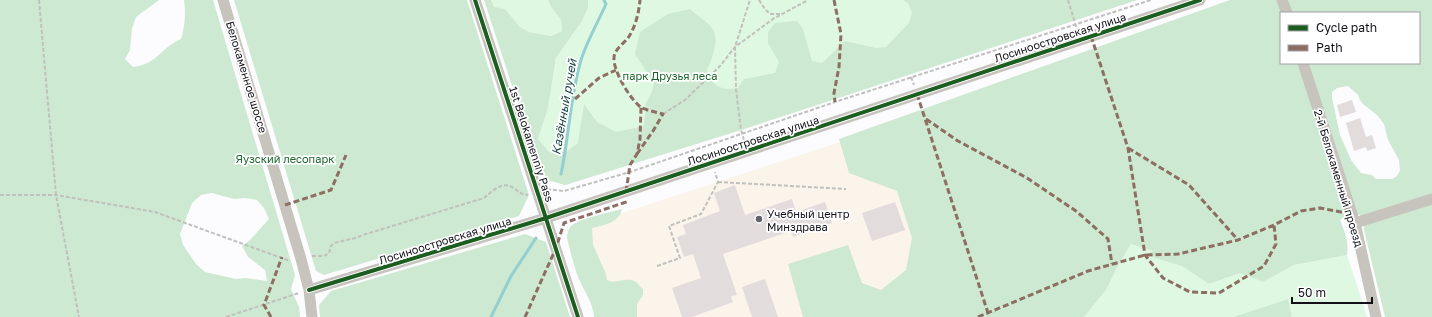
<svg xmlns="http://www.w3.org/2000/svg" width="1432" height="317" viewBox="0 0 1432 317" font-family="'Golos Text',sans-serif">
	<rect width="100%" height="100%" fill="#fcfbfe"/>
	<path fill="#fbf4eb" d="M886,127L948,317H601L573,229Z"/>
	<path fill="#def8e1" d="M491,0H548L551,7L561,20L562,31L551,36L529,32L520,27L505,9L494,8Z
		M588,0H1137L741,130L565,185L548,180L538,139L548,108L556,58L582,21L588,8Z
		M1131,244L1154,251L1146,255L1182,266L1209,284L1240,273L1263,282L1294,265L1347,255L1367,317H1292L1288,299L1233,317H1084L1106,290L1119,264Z"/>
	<path fill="#cde9d1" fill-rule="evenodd" d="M0,0H159L136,17L132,28L130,50L125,59L133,67C158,64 160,48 181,39C185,26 186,13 184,0H213L295,275L291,289L299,307L300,317H0ZM212,193L234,199L245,198L257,200L264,208L269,219L250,240L242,246L248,257L265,270L267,281L246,278L236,279L205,272L196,264L183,245L180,234L192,203L201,195Z
		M234,0H467L529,195L519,216L324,275L316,271Z
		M484,0H491L494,7L505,9L520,27L529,32L551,36L562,31L561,20L551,7L548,0H588V8L582,21L556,58L548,108L538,139L549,152H566L578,143L584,104L597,122L616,132L644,126L646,103L651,94L654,83L635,54L640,32L668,14L690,9C696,15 707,21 712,28C720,40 712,58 707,70C712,87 721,91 738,88L744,79L775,73L779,62L768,43V32L775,23L797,21L803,29L812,61L822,63L845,41L876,48L886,47L909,23L912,13L908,3L903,0H1137L741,130L565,185L548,180L539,168Z
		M1230,0H1432V317H1385L1364,230V221L1360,215L1350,213L1340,220C1345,232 1349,242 1347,255L1294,265L1263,282L1240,273L1209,284L1182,266L1145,255L1153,251L1131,244L1119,264L1106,290L1084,317H803L788,264L848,245L862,283L881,290L906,270L912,238L897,191L849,173L839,139ZM1281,13H1419V63H1281ZM1348,86L1358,95L1360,100L1363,104L1377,115L1384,124L1388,140L1399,160L1400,171L1397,176L1392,179H1376L1372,175L1361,173L1351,160L1340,135L1332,98V92L1337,88Z
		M622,209C619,223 604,225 592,228L593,245L606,274L607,280C616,285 627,276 636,282C638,283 640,287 643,289V295L637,304V317H594C593,301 582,289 577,274C573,262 570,250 567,238C567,234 568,229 571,226C578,219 611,212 622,209Z
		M525,234L546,242L570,317H320L319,305L331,291Z
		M1288,299L1292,317H1233Z"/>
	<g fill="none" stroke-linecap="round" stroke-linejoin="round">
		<path stroke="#93cfd0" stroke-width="3" d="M561,174C569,137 570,97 581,60C587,41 598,22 606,4L604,0
			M491,317L511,276L536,238"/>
	</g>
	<path fill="#e2dcdc" d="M1352,100L1356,112L1340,117L1337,105Z
		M1360,118L1366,137L1372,135L1376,148L1367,151L1366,147L1354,151L1346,123Z
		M735,185L745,215L792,199L796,212L825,202L832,223L793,237L791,231L723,254L737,295L731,296L733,302L692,317H682L672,288L701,278L693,254L684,257L677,237L686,234L683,225L720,211L714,193Z
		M895,202L905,230L872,241L862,213Z
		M765,279L778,317H752L742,287Z"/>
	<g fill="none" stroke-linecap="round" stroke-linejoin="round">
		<path stroke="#c0c0bc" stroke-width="2" stroke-dasharray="4 2" stroke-linecap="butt" d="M39,0L56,195L79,317
			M759,0L765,9L770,14H780
			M1068,0L1077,29
			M911,77L914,85
			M663,114L685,100L720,66L735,47L773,19L808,0
			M744,140L741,130L736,89L735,47L750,0
			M718,182L846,189
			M547,189L564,191L630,172L835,102L1151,0
			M0,195H56L155,212L290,261
			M312,256H324L329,253L331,246L334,243L355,238L366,234L484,198C491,192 502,181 512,187C519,191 519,194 528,195
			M657,266L680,258L669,226L701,214L718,182L715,172
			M226,317L299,293"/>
		<path stroke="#c6c4bc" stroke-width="11" d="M223,0L301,259L309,290L312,317
			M475,0L578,317
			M1282,0L1287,13
			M1303,63L1355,223L1376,317
			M1355,223L1432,199
			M309,290L546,218L1200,0"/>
		<path stroke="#8d6e63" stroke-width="3" stroke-dasharray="6 3" stroke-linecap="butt" d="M834,0L841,34L839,67L834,93L835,102
			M1091,36L1128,148L1145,255L1163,278L1190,292L1219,293L1264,266L1276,244L1274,225
			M917,94L988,313
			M575,99L599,78L616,70
			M926,119L958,141L1027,178L1076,211L1108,239L1112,264
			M1128,148L1189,185L1238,240
			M637,154L653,131L663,114C656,112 649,111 642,108C631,101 613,71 614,58C614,50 623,44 628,38C635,28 639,13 640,0
			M626,192L630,165L637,154L640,139L641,107
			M285,205L331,190L346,155
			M271,317L264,305L282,257
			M525,317L556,248L564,223L629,201
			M978,317L1088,271L1145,255L1178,254L1238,240L1274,225L1301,211L1320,208L1341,212L1350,209"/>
		<defs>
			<path id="cycleway" d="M475,0L578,317
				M309,290L546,218L1200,0"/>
		</defs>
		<use href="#cycleway" stroke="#fff" stroke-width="6"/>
		<use href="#cycleway" stroke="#1b5e20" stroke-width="4"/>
	</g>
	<circle fill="#646269" stroke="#fff" stroke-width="1.5" cx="759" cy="219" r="4"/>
	<g text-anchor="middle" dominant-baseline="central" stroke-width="3.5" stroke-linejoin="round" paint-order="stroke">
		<g font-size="11" fill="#121019" stroke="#fff">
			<text transform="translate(1060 37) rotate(-18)">Лосиноостровская улица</text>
			<text transform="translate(247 77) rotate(73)">Белокаменное шоссе</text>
			<text transform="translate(753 140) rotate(-18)">Лосиноостровская улица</text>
			<text transform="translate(532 144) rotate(72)">1st Belokamenniy Pass</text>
			<text transform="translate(1339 178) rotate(73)">2-й Белокаменный проезд</text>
			<text transform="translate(445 240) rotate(-17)">Лосиноостровская улица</text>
		</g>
		<g font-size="11" fill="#1c652d" stroke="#fff">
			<text x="670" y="75">парк Друзья леса</text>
			<text x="285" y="158">Яузский лесопарк</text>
		</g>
		<g font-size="11" fill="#121019" stroke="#fff" text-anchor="start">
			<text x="767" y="213">Учебный центр<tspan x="767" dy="13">Минздрава</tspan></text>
		</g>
		<g font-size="12" font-style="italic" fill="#1b4444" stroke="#fff">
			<text transform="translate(564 107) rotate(-80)">Казённый ручей</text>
		</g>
	</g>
	<rect x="1280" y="12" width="140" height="52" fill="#ffffff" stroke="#a09fa3"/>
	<rect x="1288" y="25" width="20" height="6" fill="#1b5e20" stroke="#a09fa3"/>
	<text x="1316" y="32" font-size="12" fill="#121019">Cycle path</text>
	<rect x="1288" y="45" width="20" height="6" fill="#8d6e63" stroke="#a09fa3"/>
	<text x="1316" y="52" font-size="12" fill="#121019">Path</text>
	<path d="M1292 297v6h80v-6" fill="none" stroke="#121019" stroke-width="2"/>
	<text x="1298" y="297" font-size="12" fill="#121019" stroke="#ffffff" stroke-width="3" paint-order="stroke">50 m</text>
</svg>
